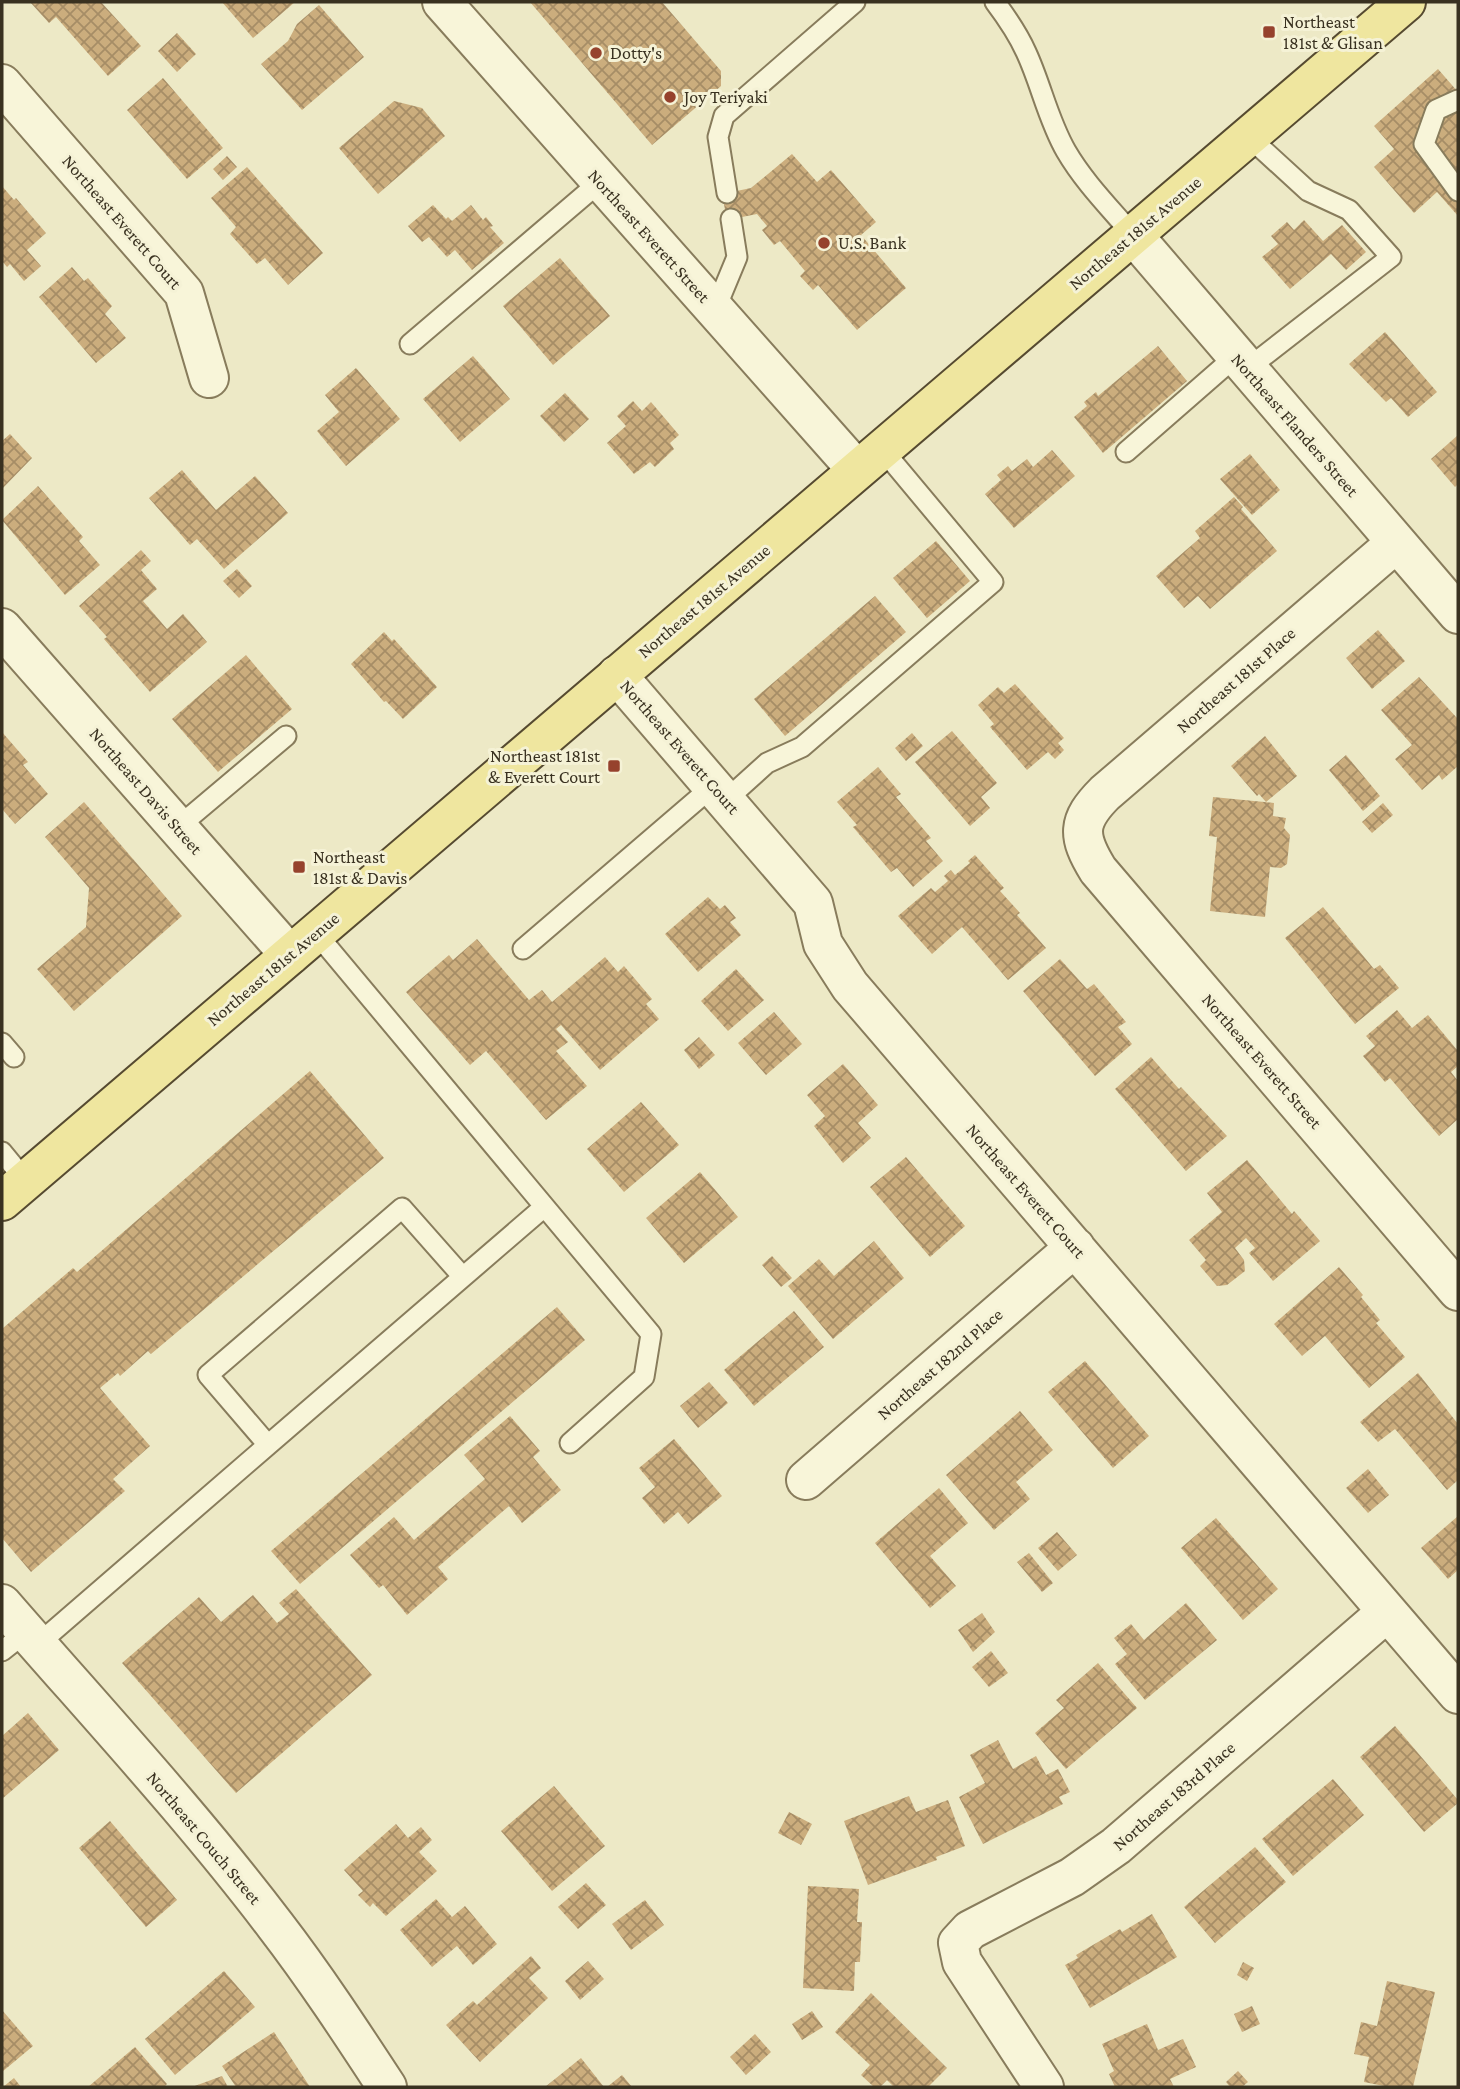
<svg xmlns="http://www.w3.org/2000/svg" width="1460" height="2089" viewBox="0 0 1460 2089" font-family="'Crimson Pro',serif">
	<defs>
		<pattern id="building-cross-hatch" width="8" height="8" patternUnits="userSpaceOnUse" patternTransform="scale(1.75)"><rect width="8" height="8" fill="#cbad7d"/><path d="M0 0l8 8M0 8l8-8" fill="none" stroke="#a68d66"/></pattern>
	</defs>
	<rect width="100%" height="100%" fill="#ede9c6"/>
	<path fill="url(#building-cross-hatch)" d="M30,2H101L141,46L108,76L56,17L49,23Z
		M222,2H295L253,38Z
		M530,2H662L721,71V86L652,145Z
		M319,5L364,57L302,110L261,64L288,41L297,24Z
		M177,33L196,54L177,72L158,51Z
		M1438,69L1458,92V216L1437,192L1414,213L1374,167L1394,149L1374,126Z
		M163,78L223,148L187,179L127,110Z
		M394,101L422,108L445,136L378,194L339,148Z
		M792,154L817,182L831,170L876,222L861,235L906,288L857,330L818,285L813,290L800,276L805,271L780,241L774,245L762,230L767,226L757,214L727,220L722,194L751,188Z
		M227,156L237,167L223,180L213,169Z
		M247,167L323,253L288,285L265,258L257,264L230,234L236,227L211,198Z
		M2,186L14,200L16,198L46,233L27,250L41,266L24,281L10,264L7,267L2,261Z
		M433,205L446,219L448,217L452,221L471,205L483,220L486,217L493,226L490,227L504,243L472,270L455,250L447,257L429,237L422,242L408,226Z
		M1304,220L1323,241L1342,225L1366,252L1346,270L1331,254L1290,289L1262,257L1278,244L1271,236L1287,222L1294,230Z
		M560,258L610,316L553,365L503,306Z
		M72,267L84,281L88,278L112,306L105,314L126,338L96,363L39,297Z
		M1385,332L1437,392L1408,417L1391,398L1386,402L1349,364Z
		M1158,346L1187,381L1103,453L1074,417L1087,406L1084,402L1096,392L1098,396Z
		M473,356L510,399L460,442L423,399Z
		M356,368L400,419L346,466L317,431L339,412L325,395Z
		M565,393L589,419L564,442L540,416Z
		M633,401L642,411L651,402L679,435L670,443L674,449L655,467L650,462L634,474L607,443L626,426L617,416Z
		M10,434L32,458L2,489V441Z
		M1458,435V484L1455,487L1431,459Z
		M1052,450L1075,476L1014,528L985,494L1001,480L997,475L1008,466L1012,471L1027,459L1033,467Z
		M1250,454L1280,490L1252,515L1220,479Z
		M182,470L216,510L255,476L288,513L224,569L197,539L190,545L149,498Z
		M38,486L83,537L79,541L100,565L65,595L2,520Z
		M1234,497L1243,507L1241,509L1277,551L1210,609L1198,596L1184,608L1156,576L1200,538L1195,531Z
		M936,541L970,581L927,618L893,578Z
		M141,550L151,561L141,570L157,589L143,601L167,629L183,614L207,642L150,692L104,639L107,637L79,606Z
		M237,569L252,586L239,598L223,581Z
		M875,596L906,632L785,736L754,699Z
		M1378,630L1405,661L1372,689L1346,658Z
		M384,632L392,641L394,639L437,687L403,719L386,701L384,702L351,664Z
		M246,655L292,709L218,772L172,719Z
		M1419,677L1458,719V766L1442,780L1439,775L1422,790L1395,759L1412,745L1381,710Z
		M1015,684L1064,738L1058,743L1064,750L1055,759L1048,752L1027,770L990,727L994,724L978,705L998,687L1004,693Z
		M952,731L997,783L981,797L990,808L970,826L915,762Z
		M2,732L28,762L23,765L48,794L15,824L2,809Z
		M912,733L923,746L906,761L895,748Z
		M1265,736L1297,776L1266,802L1259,794L1257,796L1231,766Z
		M1346,755L1380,796L1363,811L1329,770Z
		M878,767L901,794L896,797L931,838L926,841L943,861L913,887L897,868L891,872L853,827L857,825L837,802Z
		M1213,797L1274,803L1273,816L1286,818L1284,828L1290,835L1287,864L1281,868L1270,867L1265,917L1210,911L1217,837L1209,836Z
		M84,802L182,916L74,1011L37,969L86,927L89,888L45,837Z
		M1383,803L1393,815L1372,833L1362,822Z
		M975,855L1004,888L1000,891L1020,913L1017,915L1046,948L1008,980L962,927L932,954L898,916L931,888L935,892L948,881L944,876L951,870L955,875L970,863L968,861Z
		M708,897L720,909L725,905L736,918L730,922L741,935L698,972L665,934Z
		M1323,907L1374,969L1380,965L1399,988L1355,1024L1285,938Z
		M477,939L529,1000L542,990L552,1002L605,957L618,972L624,966L652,999L646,1004L659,1019L600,1070L561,1025L556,1029L568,1042L556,1051L587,1086L546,1120L486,1051L470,1065L406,992L449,955L453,960Z
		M1060,959L1087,989L1094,984L1126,1022L1118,1027L1132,1044L1095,1076L1023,991Z
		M736,969L764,1000L728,1031L701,1001Z
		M1397,1010L1412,1028L1428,1015L1458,1051V1066L1451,1072L1458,1081V1119L1439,1136L1390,1078L1385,1082L1363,1056L1375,1046L1366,1036Z
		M774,1012L802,1044L766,1075L738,1043Z
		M699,1037L715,1055L699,1069L684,1050Z
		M1151,1057L1179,1089L1181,1087L1227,1136L1186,1171L1115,1089Z
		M843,1064L878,1105L858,1123L871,1138L843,1163L814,1126L825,1116L807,1095Z
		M310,1071L384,1158L151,1354L148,1351L120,1376L118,1373L100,1388L150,1446L113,1479L125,1491L31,1572L2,1538V1329L73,1268L77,1272Z
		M641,1102L679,1145L624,1192L587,1149Z
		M906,1157L965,1226L930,1257L870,1187Z
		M1247,1160L1292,1214L1294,1211L1320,1241L1273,1281L1249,1253L1255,1248L1246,1238L1235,1248L1244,1260L1245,1271L1227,1285L1217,1286L1200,1266L1206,1260L1189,1240L1222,1212L1207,1193Z
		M700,1172L738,1217L684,1263L646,1218Z
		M874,1241L904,1278L833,1339L788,1286L819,1259L834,1276Z
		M772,1256L792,1278L781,1287L762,1265Z
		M1339,1267L1363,1295L1361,1297L1380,1320L1376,1323L1405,1357L1369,1388L1325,1336L1302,1356L1274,1324Z
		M557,1307L585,1340L300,1584L271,1551Z
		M794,1311L824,1347L754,1406L724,1370Z
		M1085,1361L1149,1436L1113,1468L1048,1392Z
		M1418,1373L1458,1424V1480L1447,1490L1395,1429L1378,1442L1360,1422Z
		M709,1382L728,1403L698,1428L680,1406Z
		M1020,1411L1053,1450L1016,1482L1030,1499L994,1530L946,1475Z
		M510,1416L540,1451L533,1457L561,1490L522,1523L509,1506L438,1567L448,1579L407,1615L383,1585L379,1588L350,1555L394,1517L414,1540L485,1479L464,1455Z
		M674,1439L722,1496L688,1524L678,1512L664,1524L642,1498L655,1487L639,1468Z
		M1368,1469L1389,1495L1368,1513L1346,1488Z
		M939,1488L968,1523L930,1556L956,1586L930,1608L875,1543Z
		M1458,1516V1570L1448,1579L1421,1548Z
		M1216,1518L1278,1589L1243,1620L1181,1548Z
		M1057,1532L1077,1555L1058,1571L1038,1548Z
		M1029,1553L1053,1583L1042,1592L1017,1562Z
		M296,1589L372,1675L236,1793L122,1663L199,1597L221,1622L253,1595L277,1623L289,1614L279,1603Z
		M1186,1603L1217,1640L1145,1700L1115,1664L1127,1654L1114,1638L1131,1624L1144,1640Z
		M982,1613L995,1632L973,1652L958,1630Z
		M991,1651L1008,1673L989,1687L972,1667Z
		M1098,1663L1137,1708L1066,1769L1035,1733L1064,1708L1056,1700Z
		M28,1713L59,1750L2,1799V1736Z
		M1395,1726L1458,1800V1803L1424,1832L1360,1757Z
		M998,1740L1013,1769L1036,1756L1046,1775L1058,1769L1070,1792L1059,1797L1063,1804L983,1844L959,1797L985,1783L970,1755Z
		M1333,1779L1364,1815L1293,1876L1262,1839Z
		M554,1786L605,1846L552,1891L501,1831Z
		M909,1796L916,1812L948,1800L965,1846L936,1857L937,1860L868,1885L844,1821Z
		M789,1812L812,1824L801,1845L778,1833Z
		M110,1821L177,1900L146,1927L79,1848Z
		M396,1824L408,1838L421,1827L432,1840L419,1852L437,1871L386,1916L373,1903L370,1907L358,1895L363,1891L344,1870Z
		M1255,1847L1286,1882L1215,1943L1184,1907Z
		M586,1883L606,1905L578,1929L558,1907Z
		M808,1886L859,1889L857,1922H862L860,1962H855L854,1991L803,1988Z
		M436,1899L452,1917L465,1906L497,1944L473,1965L457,1946L432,1967L400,1930Z
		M645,1900L664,1925L631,1950L612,1924Z
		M1152,1914L1177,1957L1090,2008L1065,1965L1078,1958L1076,1955L1120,1929L1122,1932Z
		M531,1956L541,1968L529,1978L548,1998L480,2062L446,2025L473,2001L477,2005Z
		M588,1961L604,1979L580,2000L565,1981Z
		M1243,1962L1254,1968L1247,1981L1237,1975Z
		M224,1971L255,2007L175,2075L145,2039Z
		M1387,1981L1435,1992L1413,2087H1389L1364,2082L1369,2057L1354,2054L1361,2022L1377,2026Z
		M871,1993L947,2068L928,2087H894L887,2080L880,2087H874L861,2075L870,2065L835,2032Z
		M1252,2006L1260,2024L1242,2032L1234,2014Z
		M2,2010L33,2046L2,2072Z
		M812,2011L823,2027L802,2040L792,2024Z
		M1147,2024L1158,2050L1183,2039L1196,2067L1170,2079L1174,2087H1115L1109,2074L1114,2071L1102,2044Z
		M274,2032L310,2087H236L222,2066Z
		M755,2034L771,2052L746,2075L730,2057Z
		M135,2047L167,2084L164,2087H88Z
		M581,2058L604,2087H545Z
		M1238,2071L1248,2082L1242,2087H1230L1226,2082Z
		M622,2075L632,2087H607Z
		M222,2076L228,2087H192Z
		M14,2078L21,2087H3Z"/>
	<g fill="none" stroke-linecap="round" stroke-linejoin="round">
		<defs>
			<path id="lane" d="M995,2C1007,18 1018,34 1026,52C1041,84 1048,120 1066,151C1084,182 1110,208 1133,235
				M1458,100L1436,110L1424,144L1458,191
				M727,193L718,137L724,116L855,2
				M715,310L737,257L731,219
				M410,344L601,181
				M1247,369L1391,257L1349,210L1308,191L1249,137
				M1126,452L1236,356
				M726,800L767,763L802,747L993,582L882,449
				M178,827L286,736
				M316,933L651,1334L644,1377L570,1443
				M523,949L713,786
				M2,1043L14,1057
				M2,1152L25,1180
				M463,1277L402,1208L208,1375L268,1445L543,1208
				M37,1645L268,1445
				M2,1651L26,1632"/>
			<path id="street" d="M442,2L857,470
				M2,84L184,293L209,378
				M1133,235L1458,614
				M1396,543L1105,793C1077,821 1077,836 1098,870L1458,1291
				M2,628L290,955
				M617,675L813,903L823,944L850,986L1458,1694
				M806,1480L1075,1247
				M2,1604C94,1710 190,1813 275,1925C315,1977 351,2032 387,2087
				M1044,2087L962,1962L958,1943L970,1930L1072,1877L1116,1846L1387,1612"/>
			<path id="primary" d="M2,1201L1406,2"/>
		</defs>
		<use href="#lane" stroke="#887c5c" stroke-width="23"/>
		<use href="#street" stroke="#887c5c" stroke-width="42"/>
		<use href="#primary" stroke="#564a30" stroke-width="42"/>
		<use href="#lane" stroke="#f8f5d9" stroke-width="19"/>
		<use href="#street" stroke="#f8f5d9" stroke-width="38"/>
		<use href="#primary" stroke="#efe69f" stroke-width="38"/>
	</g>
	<g fill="#96422d" stroke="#f5f2d6" stroke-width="2.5">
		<rect x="1262" y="25" width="14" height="14" rx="3.5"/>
		<circle cx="596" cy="53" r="7"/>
		<circle cx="670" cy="97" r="7"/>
		<circle cx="824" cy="243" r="7"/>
		<rect x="607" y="759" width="14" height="14" rx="3.5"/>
		<rect x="292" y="860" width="14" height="14" rx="3.5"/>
	</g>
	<g text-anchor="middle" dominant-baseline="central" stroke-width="6" stroke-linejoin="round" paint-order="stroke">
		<g font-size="18" fill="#393120" stroke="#f5f2d6" text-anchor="start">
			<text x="1283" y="22">Northeast<tspan x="1283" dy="21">181st &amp; Glisan</tspan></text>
			<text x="610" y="53">Dotty's</text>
			<text x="684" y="97">Joy Teriyaki</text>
			<text x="838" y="243">U.S. Bank</text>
			<text x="600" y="756" text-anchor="end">Northeast 181st<tspan x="600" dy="21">&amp; Everett Court</tspan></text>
			<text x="313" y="857">Northeast<tspan x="313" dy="21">181st &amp; Davis</tspan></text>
		</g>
		<g font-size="18" fill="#393120" stroke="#f5f2d6">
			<text transform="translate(122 222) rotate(49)">Northeast Everett Court</text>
			<text transform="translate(1135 233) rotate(-40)">Northeast 181st Avenue</text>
			<text transform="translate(649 236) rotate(48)">Northeast Everett Street</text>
			<text transform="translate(1295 425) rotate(49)">Northeast Flanders Street</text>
			<text transform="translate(704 601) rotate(-40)">Northeast 181st Avenue</text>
			<text transform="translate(1236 680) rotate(-41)">Northeast 181st Place</text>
			<text transform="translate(680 747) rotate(49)">Northeast Everett Court</text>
			<text transform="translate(146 791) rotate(49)">Northeast Davis Street</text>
			<text transform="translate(273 969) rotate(-40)">Northeast 181st Avenue</text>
			<text transform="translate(1262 1061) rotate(49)">Northeast Everett Street</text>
			<text transform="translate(1026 1191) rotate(49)">Northeast Everett Court</text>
			<text transform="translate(940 1364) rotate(-41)">Northeast 182nd Place</text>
			<text transform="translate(1174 1796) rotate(-41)">Northeast 183rd Place</text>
			<text transform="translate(204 1838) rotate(50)">Northeast Couch Street</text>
		</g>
	</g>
	<rect width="1460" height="2089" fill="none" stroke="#393120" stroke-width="7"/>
</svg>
